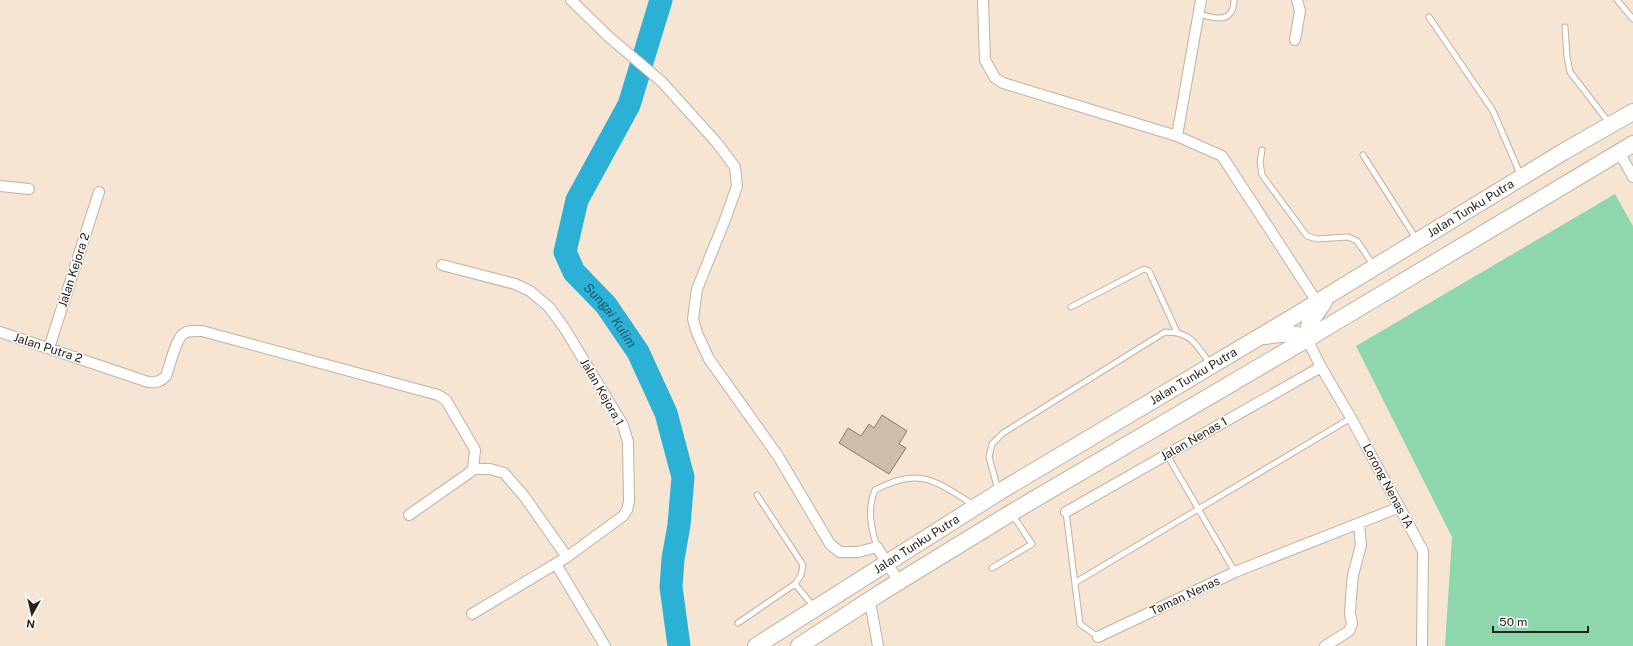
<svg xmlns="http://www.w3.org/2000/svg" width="1633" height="646" viewBox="0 0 1633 646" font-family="'Public Sans',sans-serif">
	<rect width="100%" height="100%" fill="#f6e5d3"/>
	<path fill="#8ed6ac" d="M1615,194L1633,226V646H1445L1452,537L1356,346Z"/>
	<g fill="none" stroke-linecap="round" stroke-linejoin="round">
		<path stroke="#2cb1d6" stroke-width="23" id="s1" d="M661,0L629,105L577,200L565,252L574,272L606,305L638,352L666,413L683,477L679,525L673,559L671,587L679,646"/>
	</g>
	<path fill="#cebdac" stroke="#897a6a" d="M882,415L907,431L899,444L906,448L889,474L839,443L848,428L861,436L869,424L874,428Z"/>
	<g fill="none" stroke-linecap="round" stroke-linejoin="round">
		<defs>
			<path id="service" d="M1617,0L1633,19
				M1198,14C1208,16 1225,23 1231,12C1233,10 1234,3 1234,0
				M1429,17L1493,111L1521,176
				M1565,27L1567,57L1570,72L1610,124
				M1262,150L1260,163L1262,175L1307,236L1317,239L1348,237L1357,241L1374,266
				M1363,155L1417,240
				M1071,307L1144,269L1149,271L1177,332
				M1167,455L1235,572
				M998,490L989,457L992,444L1003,433L1165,332C1192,332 1195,344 1210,363
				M757,495L803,565L801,575L795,584L814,607
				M1066,512L1080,624L1098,637
				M877,547C871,528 867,509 875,490C920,466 935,481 974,505
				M992,568L1032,544L1012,514
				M1076,582L1351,418
				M738,623L795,584"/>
			<path id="minor" d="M571,0L609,37L662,82L717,143L735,167L737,186L725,220L697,289L693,319L697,333L709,359L778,456L830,544L840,552H858L877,547L899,582
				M983,0L985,60L995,78L1003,83L1177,136L1222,156L1317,302
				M1295,40L1300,11L1297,0
				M1177,136L1201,0
				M1619,152L1633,177
				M0,186L29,189
				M442,265L515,284L530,291L549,307L565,329L623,425L628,442L629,501L627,510L623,516L567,557L472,614
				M0,332L148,382C156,383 160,382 166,376C170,366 175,341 183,334C188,330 195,331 202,331L438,395L446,400L475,450L473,469L469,473L409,515
				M1307,339L1321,367L1351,418L1423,551L1422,646
				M49,348L99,192
				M473,469H490L504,473L524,496L567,557
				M1066,512L1321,367
				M556,564L605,646
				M870,601L878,646
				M1098,637L1235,572L1400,507
				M1325,646L1349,631L1352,624L1350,613L1351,597L1353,575L1361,545L1359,523"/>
			<g id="primary">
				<path d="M1266,336C1279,333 1295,332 1307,339"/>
				<path d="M1307,339L1310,322L1324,302"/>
				<path id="s2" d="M756,646L999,492L1293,317L1563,152L1633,112"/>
				<path d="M799,646L882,592L1011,513L1307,339L1633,144"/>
			</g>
		</defs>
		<use href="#service" stroke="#c1b1a0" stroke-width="7"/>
		<use href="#minor" stroke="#c1b1a0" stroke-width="12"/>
		<use href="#primary" stroke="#c1b1a0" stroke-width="18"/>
		<use href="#service" stroke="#fff" stroke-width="5"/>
		<use href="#minor" stroke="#fff" stroke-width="10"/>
		<use href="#primary" stroke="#fff" stroke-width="16"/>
	</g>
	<g text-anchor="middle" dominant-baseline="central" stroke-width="3" stroke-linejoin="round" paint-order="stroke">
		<g font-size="12" fill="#28221b" stroke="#fff">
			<text stroke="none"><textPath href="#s2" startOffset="838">Jalan Tunku Putra</textPath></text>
			<text transform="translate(74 270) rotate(-72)">Jalan Kejora 2</text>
			<text transform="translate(48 348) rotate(18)">Jalan Putra 2</text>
			<text stroke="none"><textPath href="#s2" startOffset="514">Jalan Tunku Putra</textPath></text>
			<text transform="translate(602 392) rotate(60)">Jalan Kejora 1</text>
			<text transform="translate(1194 439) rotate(-30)">Jalan Nenas 1</text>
			<text transform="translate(1388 486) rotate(62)">Lorong Nenas 1A</text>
			<text stroke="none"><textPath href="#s2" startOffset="190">Jalan Tunku Putra</textPath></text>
			<text transform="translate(1185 596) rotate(-25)">Taman Nenas</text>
		</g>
		<g font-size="13" font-style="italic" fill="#205464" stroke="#fff">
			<text stroke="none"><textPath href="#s1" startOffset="350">Sungai Kulim</textPath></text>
		</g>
	</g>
	<g transform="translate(32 614) rotate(188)" stroke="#ffffff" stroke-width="3" paint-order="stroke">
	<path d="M0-3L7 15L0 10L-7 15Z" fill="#28221b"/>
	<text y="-6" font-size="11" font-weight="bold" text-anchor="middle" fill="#28221b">N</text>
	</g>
	<path d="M1493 626v6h95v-6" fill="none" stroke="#28221b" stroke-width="2"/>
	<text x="1499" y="626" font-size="12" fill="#28221b" stroke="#ffffff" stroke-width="3" paint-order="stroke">50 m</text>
</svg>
